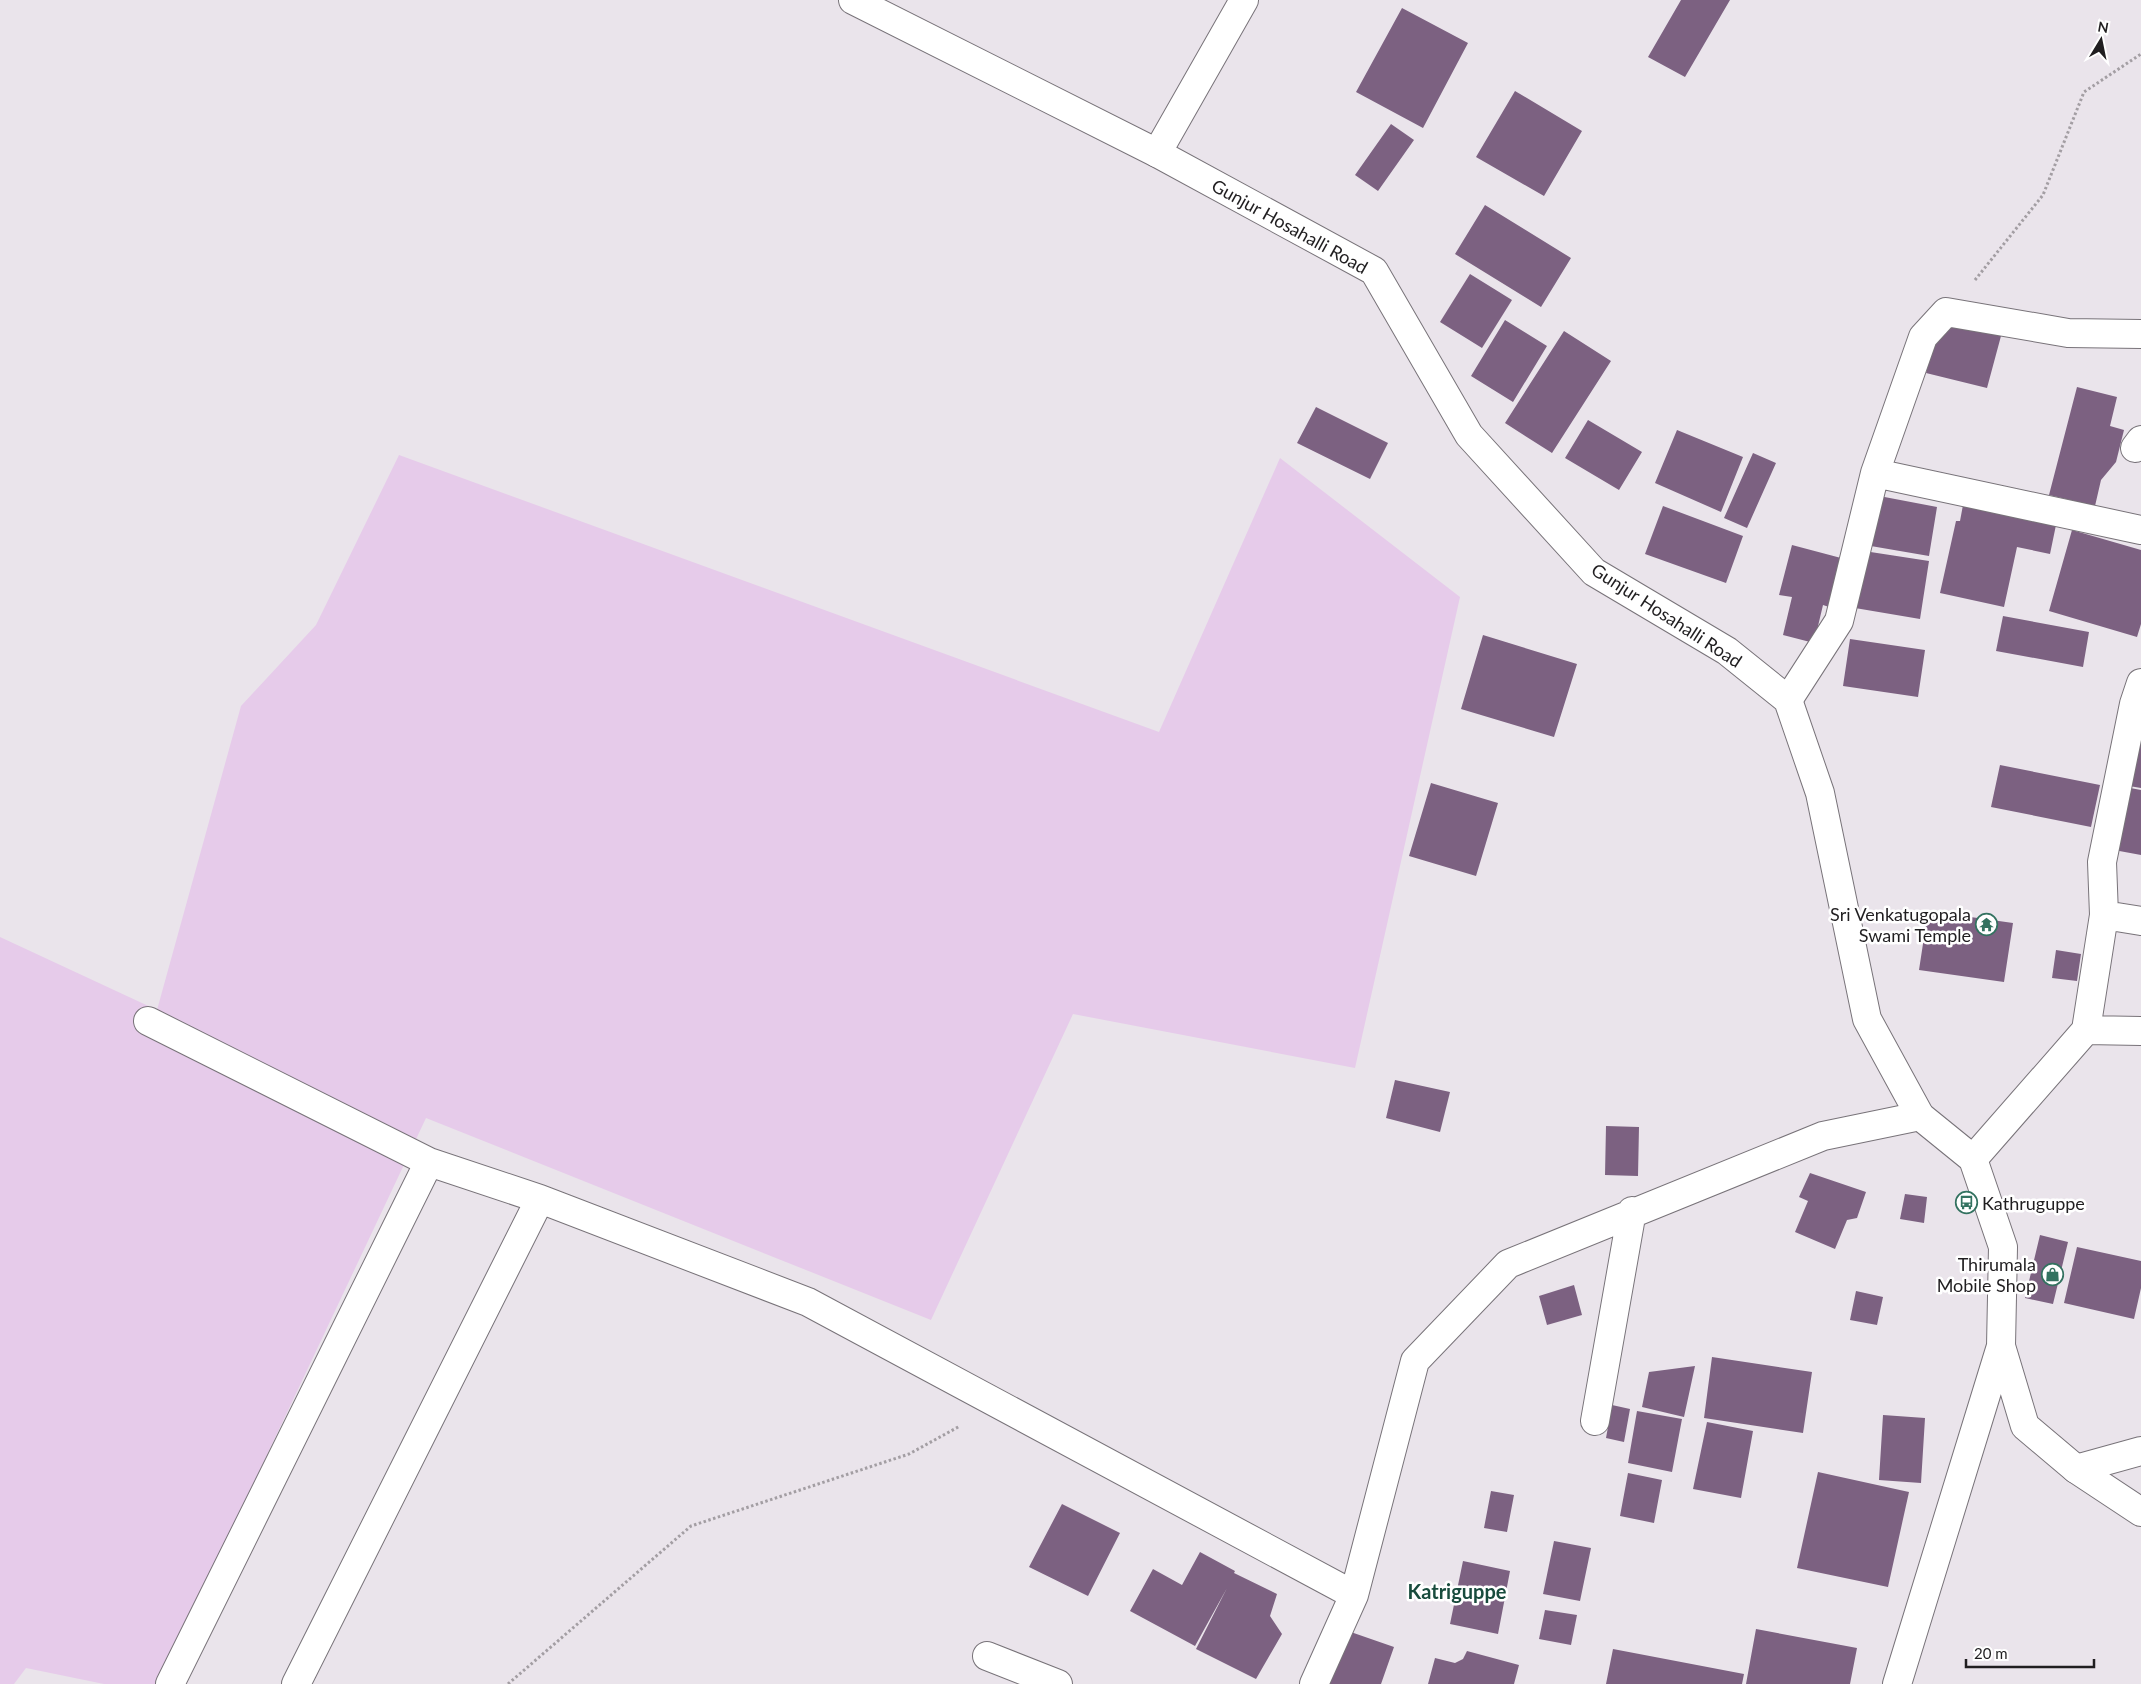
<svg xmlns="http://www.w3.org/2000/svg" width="2141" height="1684" viewBox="0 0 2141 1684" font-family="Lato,sans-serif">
	<rect width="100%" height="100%" fill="#eae4eb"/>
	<path fill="#e6cbea" d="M399,455L1159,732L1280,458L1460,597L1355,1068L1073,1014L931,1320L426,1118L159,1684H104L26,1668L14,1684H0V937L157,1010L241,706L316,625Z"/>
	<path fill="#7c6181" d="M1681,0H1730L1685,77L1648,57Z
		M1402,8L1468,43L1423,128L1356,92Z
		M1515,91L1582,131L1544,196L1476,157Z
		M1391,124L1414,140L1378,191L1355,175Z
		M1485,205L1571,258L1541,307L1455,254Z
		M1470,274L1512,300L1482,348L1440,322Z
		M1505,320L1547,346L1513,402L1471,376Z
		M1939,321L2001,336L1987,388L1926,373Z
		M1564,331L1611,361L1552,453L1505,423Z
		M2077,387L2117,397L2110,426L2124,430L2116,462L2101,480L2095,506L2049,495Z
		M1316,407L1388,443L1370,479L1297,443Z
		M1588,420L1642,452L1619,490L1565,458Z
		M1677,430L1743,457L1721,512L1655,483Z
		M1753,453L1776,463L1747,528L1724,518Z
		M1874,495L1937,507L1929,556L1865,545Z
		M1963,505L2056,525L2050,554L2017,547L2004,607L1940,593L1956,521H1960Z
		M1663,506L1743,536L1726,583L1645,554Z
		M2072,530L2141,550V624L2137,637L2049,611Z
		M1792,545L1841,558L1829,607L1823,605L1814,643L1783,635L1792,597L1779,595Z
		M1864,551L1929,561L1920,619L1855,608Z
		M2003,616L2089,632L2083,667L1996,651Z
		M1483,635L1577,664L1554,737L1461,709Z
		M1850,639L1925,650L1918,697L1843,686Z
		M2141,724V788L2129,786Z
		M2000,765L2100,785L2091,827L1991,807Z
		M1431,783L1498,803L1476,876L1409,856Z
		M2125,787L2141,790V855L2114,850Z
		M1928,911L2013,923L2004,982L1919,970Z
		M2056,950L2081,954L2077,981L2052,978Z
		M1395,1080L1450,1092L1440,1132L1386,1118Z
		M1606,1126L1639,1127L1638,1176L1605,1175Z
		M1810,1173L1866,1192L1857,1218L1847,1220L1835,1249L1795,1232L1808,1201L1799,1197Z
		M1905,1194L1927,1197L1924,1223L1900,1219Z
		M2040,1235L2068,1242L2053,1304L2025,1298Z
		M2077,1247L2141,1261V1288L2134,1319L2064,1303Z
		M1574,1285L1582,1315L1547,1325L1539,1296Z
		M1856,1291L1883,1297L1877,1325L1850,1320Z
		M1712,1357L1812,1372L1803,1433L1704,1418Z
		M1695,1366L1684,1417L1642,1407L1649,1372Z
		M1612,1405L1630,1409L1624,1442L1606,1438Z
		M1637,1411L1682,1419L1672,1472L1628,1463Z
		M1883,1415L1925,1418L1921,1483L1879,1480Z
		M1707,1422L1753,1431L1741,1498L1693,1489Z
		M1818,1472L1909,1492L1888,1587L1797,1568Z
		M1628,1473L1662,1480L1654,1523L1620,1516Z
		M1491,1491L1514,1495L1507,1532L1484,1528Z
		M1062,1504L1120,1533L1088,1596L1029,1567Z
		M1554,1541L1591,1548L1580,1601L1543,1594Z
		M1200,1552L1235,1571L1234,1573L1277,1594L1270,1616L1282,1634L1256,1679L1196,1649L1227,1588L1195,1646L1130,1611L1153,1569L1182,1585Z
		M1463,1561L1510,1571L1498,1634L1450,1624Z
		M1545,1610L1577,1615L1571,1645L1539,1639Z
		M1756,1629L1857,1648L1850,1684H1746Z
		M1345,1630L1394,1647L1381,1684H1327Z
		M1613,1649L1744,1674L1742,1684H1606Z
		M1467,1651L1519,1665L1514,1684H1428L1435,1658L1455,1663L1463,1659Z"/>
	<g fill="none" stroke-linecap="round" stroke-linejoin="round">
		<defs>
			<path id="minor" d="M1157,153L1244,0
				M2135,448L2141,440
				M1875,473L2141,530
				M1788,700L1839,621L1875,473L1923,337L1946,312L2068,333L2141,334
				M2104,915L2141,921
				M148,1021L429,1162L540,1199L808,1302L1354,1595
				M2086,1030L2104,915L2102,862L2134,704L2141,683
				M1973,1159L2086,1030L2141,1031
				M1595,1421L1632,1211
				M2076,1469L2141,1451
				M987,1656L1058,1684
				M170,1684L429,1162
				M296,1684L540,1199
				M1314,1684L1354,1595L1415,1361L1508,1264L1823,1136L1920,1116"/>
			<path id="tertiary" d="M853,0L1157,153L1374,271L1469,435L1594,572L1727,651L1788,700L1820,793L1867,1019L1920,1116L1973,1159L2003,1247L2001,1346L2025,1426L2076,1469L2141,1512
				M1897,1684L2001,1346"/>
		</defs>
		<use href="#minor" stroke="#787379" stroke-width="30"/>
		<use href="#tertiary" stroke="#787379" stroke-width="30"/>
		<path stroke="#a39ea3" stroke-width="3" stroke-dasharray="2.5 2.5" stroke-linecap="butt" d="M1975,280L2043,195L2084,92L2141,54
			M508,1684L691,1526L909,1454L960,1426"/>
		<use href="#minor" stroke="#fff" stroke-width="28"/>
		<use href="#tertiary" stroke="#fff" stroke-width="28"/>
	</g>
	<defs>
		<symbol id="temple-ring" viewBox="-11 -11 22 22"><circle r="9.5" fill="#fff" stroke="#337260" stroke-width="1.5"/><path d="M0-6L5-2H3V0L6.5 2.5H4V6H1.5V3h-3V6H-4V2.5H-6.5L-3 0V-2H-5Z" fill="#337260"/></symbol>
		<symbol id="bus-ring" viewBox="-11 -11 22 22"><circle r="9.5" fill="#fff" stroke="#337260" stroke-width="1.5"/><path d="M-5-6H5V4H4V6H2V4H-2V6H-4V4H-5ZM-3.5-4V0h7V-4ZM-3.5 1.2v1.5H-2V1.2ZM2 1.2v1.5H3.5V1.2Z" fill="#337260"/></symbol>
		<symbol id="shop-ring" viewBox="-11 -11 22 22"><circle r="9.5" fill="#fff" stroke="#337260" stroke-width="1.5"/><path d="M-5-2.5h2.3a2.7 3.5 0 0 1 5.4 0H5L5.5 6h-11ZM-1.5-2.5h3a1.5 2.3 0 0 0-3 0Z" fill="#337260"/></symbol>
	</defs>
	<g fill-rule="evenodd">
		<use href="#temple-ring" x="1974" y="912" width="25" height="25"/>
		<use href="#bus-ring" x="1954" y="1190" width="25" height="25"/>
		<use href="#shop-ring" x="2040" y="1262" width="25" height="25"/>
	</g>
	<g text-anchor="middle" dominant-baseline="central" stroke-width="5" stroke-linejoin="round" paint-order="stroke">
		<g font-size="18" fill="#201e20" stroke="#fff">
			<text transform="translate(1290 226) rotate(29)">Gunjur Hosahalli Road</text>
			<text transform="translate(1667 615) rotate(33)">Gunjur Hosahalli Road</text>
		</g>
		<g font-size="18" fill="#201e20" stroke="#fff" text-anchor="end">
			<text x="1971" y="914">Sri Venkatugopala<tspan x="1971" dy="21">Swami Temple</tspan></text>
			<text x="1982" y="1203" text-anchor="start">Kathruguppe</text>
			<text x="2036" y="1264">Thirumala<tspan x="2036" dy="21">Mobile Shop</tspan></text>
		</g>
		<g font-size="20" font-weight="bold" fill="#184b3d" stroke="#fff">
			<text x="1457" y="1591">Katriguppe</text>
		</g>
	</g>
	<g transform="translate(2101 40) rotate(10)" stroke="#ffffff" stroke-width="4" paint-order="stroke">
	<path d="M0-4L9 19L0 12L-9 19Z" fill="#201e20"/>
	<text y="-8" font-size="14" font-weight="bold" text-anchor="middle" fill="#201e20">N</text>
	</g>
	<path d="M1966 1659v8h128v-8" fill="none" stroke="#201e20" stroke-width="2.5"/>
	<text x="1974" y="1659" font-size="15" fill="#201e20" stroke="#ffffff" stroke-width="4" paint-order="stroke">20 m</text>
</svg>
